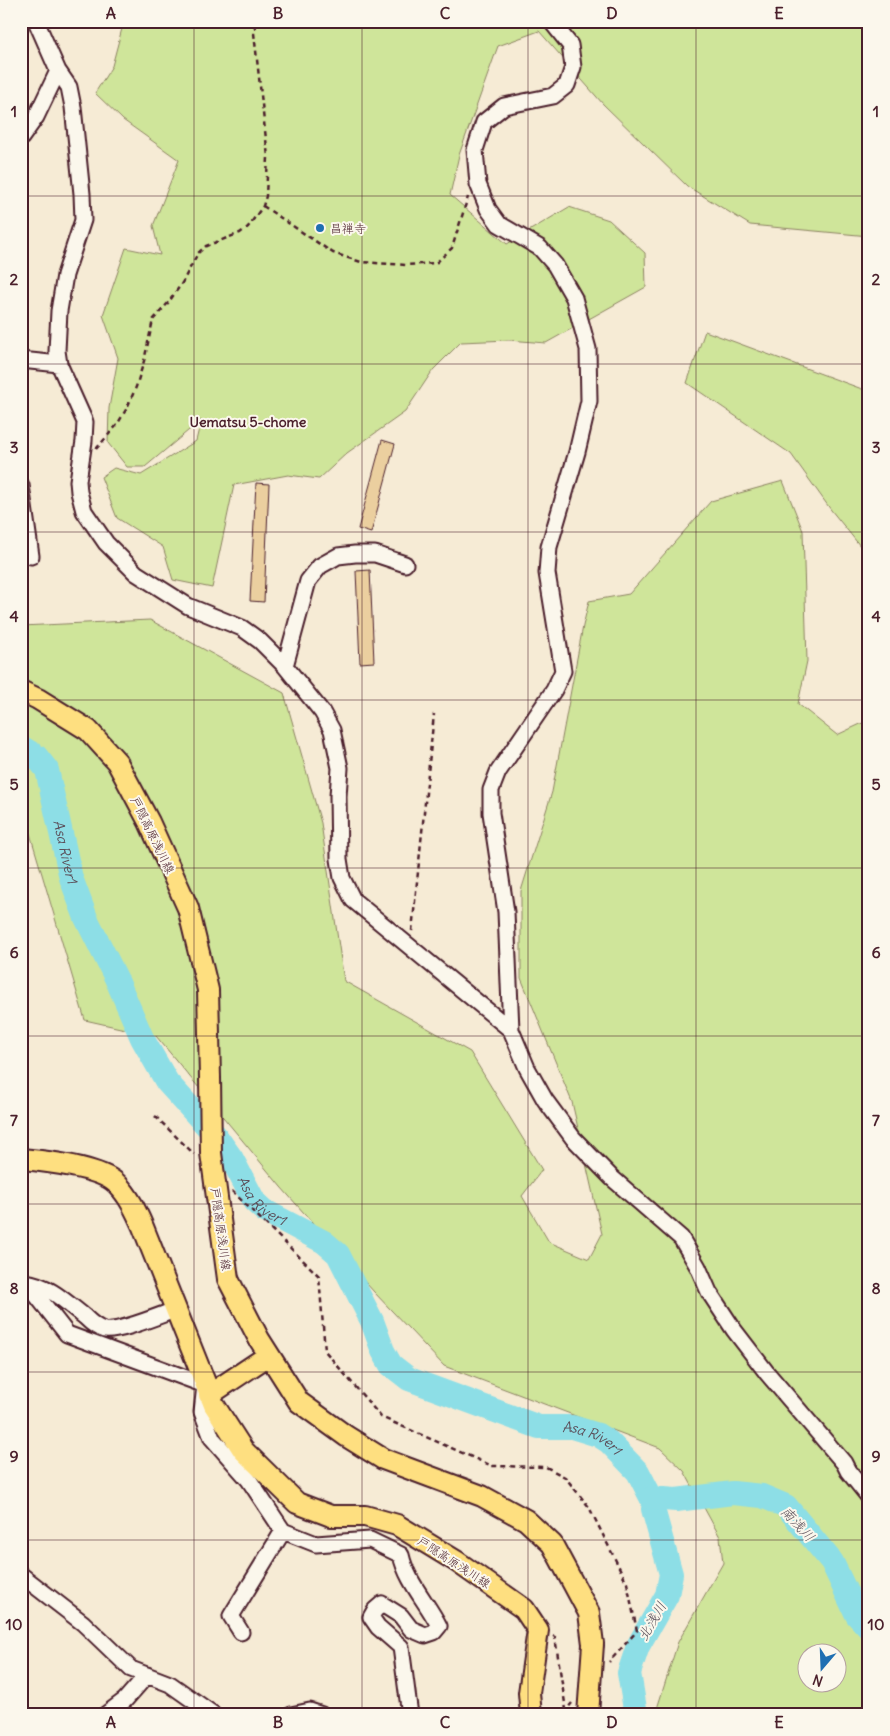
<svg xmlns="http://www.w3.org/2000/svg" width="890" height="1736" viewBox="0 0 890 1736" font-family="Delius,'Klee One',sans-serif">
	<rect width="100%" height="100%" fill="#f6ebd5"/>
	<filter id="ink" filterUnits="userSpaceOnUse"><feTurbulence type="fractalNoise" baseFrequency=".02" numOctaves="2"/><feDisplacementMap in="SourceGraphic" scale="10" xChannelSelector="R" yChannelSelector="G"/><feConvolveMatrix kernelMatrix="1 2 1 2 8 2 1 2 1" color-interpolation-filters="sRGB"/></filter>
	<g filter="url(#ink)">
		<path fill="#cfe59a" stroke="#8c8262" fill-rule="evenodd" d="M124,21H869V236L750,225L687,186L603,104L539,31L498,46L459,155L450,195L507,244L569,207L609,220L645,253L646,287L546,343L509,340L461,342L433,370L405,412L347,453L319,479L288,475L234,485L212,588L173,580L163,547L117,518L101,477L114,468L141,475L196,441L201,420L145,467H127L108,443L109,408L118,358L103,315L126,248L160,255L153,226L179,160L123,120L95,93L112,66Z
			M705,331L862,389L869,388V557L831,510L791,454L687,383Z
			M783,481L803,531L807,661L798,704L837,735L869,720V1715H655L678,1642L723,1563L720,1537L684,1471L660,1448L444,1366L374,1292L281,1187L156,1036L85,1020L21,803V626L150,620L284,693L321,823L344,981L470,1052L542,1170L522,1196L549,1242L589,1259L602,1234L572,1102L521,978V891L552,792L583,626L589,601L629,594L711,501ZM808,1654H838V1684H808Z"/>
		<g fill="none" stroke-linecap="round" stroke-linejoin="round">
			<g stroke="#8ddee6" stroke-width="24">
				<path id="s1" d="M21,747L36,756L47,770L71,878L86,918L116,978L142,1038L167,1082L215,1135L232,1159L254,1201L265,1211L324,1242L338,1254L372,1321L383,1351L391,1365L409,1379L539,1427H572L598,1435L609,1442L638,1472L654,1503L653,1509L671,1574L667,1595L638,1646L629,1673L636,1715"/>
				<path d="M652,1498L676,1500L733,1493L762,1496L786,1506L832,1562L857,1615L869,1628"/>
			</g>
		</g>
		<path fill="#ebcf9f" stroke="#4a1f2b" d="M382,440L395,444L371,533L358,529Z
			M256,483L269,484L264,602L250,601Z
			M370,570L374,662L360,663L356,571Z"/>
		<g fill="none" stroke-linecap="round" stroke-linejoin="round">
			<defs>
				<path id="minor" d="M36,21L58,71L69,87L73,107L82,194L83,220L65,275L59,311L57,351L59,364L85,422L84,441L78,481L79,492L84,511L106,543L136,573L188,606L242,628L260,641L285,666L322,712L332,730L340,768L338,796L339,859L342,878L353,900L511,1030L527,1068L545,1100L573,1138L612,1178L681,1238L698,1267L709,1292L734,1330L767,1373L844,1463L848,1471L869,1497
					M21,138L36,117L58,71
					M21,360L59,364
					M21,485L31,556
					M285,666L308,581L320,566L338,556L355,554H375L405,564
					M511,1030L506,912L491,813V790L498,772L554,690L563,671L547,573L549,547L577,452L589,401L588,349L574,298L555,265L540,248L499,224L488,209L478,184L475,150L484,122L504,106L553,96L567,85L573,67L570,45L551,21
					M25,1282C49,1285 66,1302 85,1317C90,1322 97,1328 104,1330C118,1333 160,1315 175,1310
					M26,1282L67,1334L205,1385L202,1412L212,1438L249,1480L283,1531L316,1544L370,1540L401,1555C407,1582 427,1602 439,1626L434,1632L425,1635L411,1629L401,1616L382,1604L375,1610L371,1617L378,1627L401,1647L410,1715
					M21,1575L83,1623L131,1669L170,1684L214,1715
					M241,1632L231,1616L283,1531
					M105,1715L125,1700L147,1675
					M291,1715L310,1711L322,1715"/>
				<path id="major" d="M21,691L38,699L88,730L117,762L149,822L188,908L208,990L210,1078
					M21,1159C44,1161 101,1167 117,1184C129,1196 136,1211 143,1227L214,1405L243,1450L297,1503L331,1516H365L397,1525L456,1561L524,1609L538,1630L529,1693L531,1715
					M228,1279L259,1339L299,1402L346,1436L383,1459L482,1496L526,1520L552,1544L589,1613L593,1644
					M209,1395L269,1355"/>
			</defs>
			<use href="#minor" stroke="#4a1f2b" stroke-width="19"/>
			<use href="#major" stroke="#4a1f2b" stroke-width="24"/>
			<path stroke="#4a1f2b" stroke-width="2.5" stroke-dasharray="5 4" stroke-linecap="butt" d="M263,206L333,253L361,262L406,265L436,263L452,248L468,197
				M96,449L117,425L127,408L136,387L144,361L153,320L168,303L182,283L198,253L206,246L240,233L248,227L263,206L266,196L268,157L254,33L256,21
				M412,931L434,714
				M155,1116L194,1154
				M232,1191L319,1276L325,1351L381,1417L492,1466L546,1467L565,1477L589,1507L627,1583L637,1631L609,1662
				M553,1636L555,1637L566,1710L572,1703"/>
			<use href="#minor" stroke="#fbf7ec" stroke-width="15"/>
			<use href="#major" stroke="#fedf80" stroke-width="20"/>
			<defs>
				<path id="major-bridge" d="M210,1078L211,1153L228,1279
					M588,1715L593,1644"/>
			</defs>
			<use href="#major-bridge" stroke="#4a1f2b" stroke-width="24" stroke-linecap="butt"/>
			<use href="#major-bridge" stroke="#fedf80" stroke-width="20"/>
		</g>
	</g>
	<path fill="none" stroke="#4a1f2b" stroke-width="1" stroke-opacity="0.55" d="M194,21V1715M362,21V1715M528,21V1715M696,21V1715M21,196H869M21,364H869M21,532H869M21,700H869M21,868H869M21,1036H869M21,1204H869M21,1372H869M21,1540H869"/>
	<circle fill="#1f6fb2" stroke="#fbf7ec" stroke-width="2" cx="320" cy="228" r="5"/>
	<g text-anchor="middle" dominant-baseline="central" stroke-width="4" stroke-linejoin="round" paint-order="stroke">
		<g font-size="12" fill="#4a1f2b" stroke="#fbf7ec" text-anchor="start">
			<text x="330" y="228">昌禅寺</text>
		</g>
		<g font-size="12" fill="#4a1f2b" stroke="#fbf7ec">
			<text transform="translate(153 835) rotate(64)">戸隠高原浅川線</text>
			<text transform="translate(221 1229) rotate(82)">戸隠高原浅川線</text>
			<text transform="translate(454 1562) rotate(33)">戸隠高原浅川線</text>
		</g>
		<g font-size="14" font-weight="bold" fill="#4a1f2b" stroke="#fbf7ec">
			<text x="248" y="422">Uematsu 5-chome</text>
		</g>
		<g font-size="14" font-style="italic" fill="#5b4f5a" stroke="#fbf7ec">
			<text stroke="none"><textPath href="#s1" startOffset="119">Asa River1</textPath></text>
			<text stroke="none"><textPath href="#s1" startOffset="525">Asa River1</textPath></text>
			<text stroke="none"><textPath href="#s1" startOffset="960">Asa River1</textPath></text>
			<text transform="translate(798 1524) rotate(47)">南浅川</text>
			<text transform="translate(652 1621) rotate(-60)">北浅川</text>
		</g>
	</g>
	<rect width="890" height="1736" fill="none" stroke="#fbf7ec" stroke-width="55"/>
	<g transform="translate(822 1668) rotate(199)"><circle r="24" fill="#fbf7ec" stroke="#b4a19f"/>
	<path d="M0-4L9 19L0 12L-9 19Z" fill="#1f6fb2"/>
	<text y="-8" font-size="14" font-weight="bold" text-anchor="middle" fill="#4a1f2b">N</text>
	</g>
	<rect x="28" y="28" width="834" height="1680" fill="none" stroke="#4a1f2b" stroke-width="2"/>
	<g font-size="16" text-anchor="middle" font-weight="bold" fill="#4a1f2b">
		<text x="111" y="19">A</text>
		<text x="278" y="19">B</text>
		<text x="445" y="19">C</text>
		<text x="612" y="19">D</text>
		<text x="779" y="19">E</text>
		<text x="14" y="117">1</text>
		<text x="876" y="117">1</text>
		<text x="14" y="285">2</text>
		<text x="876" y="285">2</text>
		<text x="14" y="453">3</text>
		<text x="876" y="453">3</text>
		<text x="14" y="622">4</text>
		<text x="876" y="622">4</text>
		<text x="14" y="790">5</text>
		<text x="876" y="790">5</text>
		<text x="14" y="958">6</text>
		<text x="876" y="958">6</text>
		<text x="14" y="1126">7</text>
		<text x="876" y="1126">7</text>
		<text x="14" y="1294">8</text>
		<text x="876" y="1294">8</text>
		<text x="14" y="1462">9</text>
		<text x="876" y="1462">9</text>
		<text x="14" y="1630">10</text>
		<text x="876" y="1630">10</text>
		<text x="111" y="1728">A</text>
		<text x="278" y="1728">B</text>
		<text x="445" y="1728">C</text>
		<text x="612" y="1728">D</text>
		<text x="779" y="1728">E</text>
	</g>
</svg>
